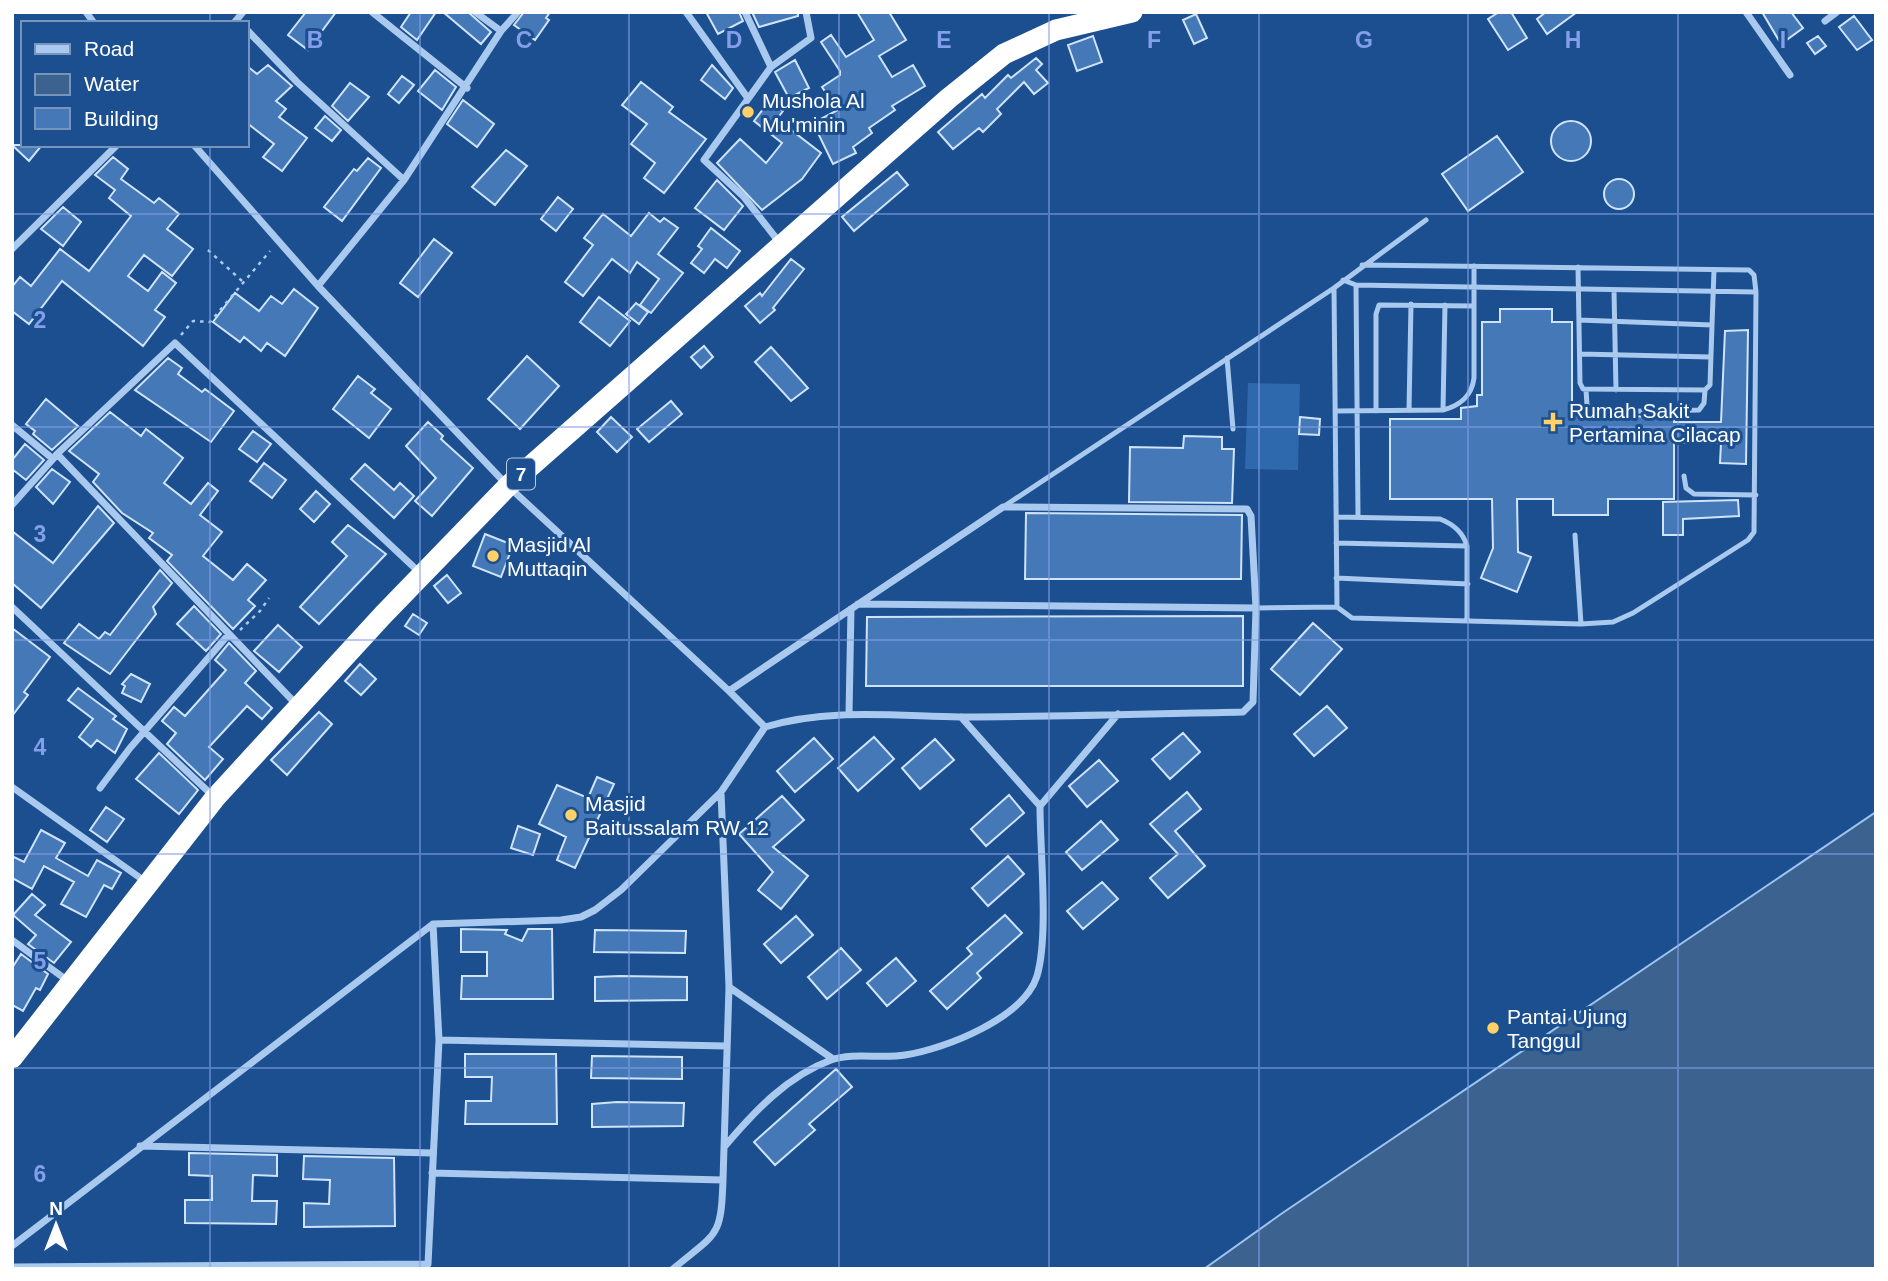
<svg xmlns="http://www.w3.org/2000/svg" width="1888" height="1281" viewBox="0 0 1888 1281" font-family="Helvetica,sans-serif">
	<rect width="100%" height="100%" fill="#1b4f8f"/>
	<path fill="#2e69ad" d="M1248,383L1300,384L1298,470L1245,469Z"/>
	<path fill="#3c6290" stroke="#9cc4f0" stroke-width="2" d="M1876,812V1269H1204L1281,1214Z"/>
	<path fill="#4478b7" stroke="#cfe3fa" stroke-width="2" d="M306,12H336L308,50L288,35Z
		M411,12H436L417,40L401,27Z
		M443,12H468L491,32L481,44Z
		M524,12H550L546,18L549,20L535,40L514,25Z
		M706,12H739L743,21L718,34Z
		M752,12H798V16L759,27Z
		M857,12H889L906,40L879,56L892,77L913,65L925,86L892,106L895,110L869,128L872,133L853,147L856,153L833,164L813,123L838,110L822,87L840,75V71L821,42L831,35L846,57L874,40Z
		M1499,12H1511L1527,38L1508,50L1488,19Z
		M1546,12H1577L1547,34L1537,19Z
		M1762,12H1791L1803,28L1781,44Z
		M1196,14L1207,38L1194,44L1183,20Z
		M1854,16L1872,40L1857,50L1839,27Z
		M1093,36L1102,62L1077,71L1068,45Z
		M1818,36L1826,46L1815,54L1807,43Z
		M1036,58L1042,64L1036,70L1048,83L1034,94L1024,82L997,109L1001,114L983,132L979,128L953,149L938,132L982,94L985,98L1008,75L1011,78Z
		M795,60L809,88L789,98L775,72Z
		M268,65L292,86L276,101L286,109L279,117L307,138L282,171L263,157L274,144L247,123V66L257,74Z
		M712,65L733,88L725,99L701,80Z
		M435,70L456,87L442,110L418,91Z
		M402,76L414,85L399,103L388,94Z
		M641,82L673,107L669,112L706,139L664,193L644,178L655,163L631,144L647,124L622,105Z
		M350,83L369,97L348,121L332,106Z
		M463,100L494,124L477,147L447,124Z
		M770,100L783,111L777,119L821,153L802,179L762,210L717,163L740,139L766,163L782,143L754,121Z
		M325,116L341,130L332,141L315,128Z
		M1551 141a20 20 0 1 1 40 0a20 20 0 1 1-40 0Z
		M1497,136L1523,172L1468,211L1442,174Z
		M12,145H42L29,161Z
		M506,150L527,166L495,205L472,187Z
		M113,157L128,169L121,179L154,203L159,198L179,214L167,229L193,249L172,276L144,255L128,276L148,291L162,272L176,283L155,310L165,317L143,346L62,281L29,324L12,311V287L20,277L31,286L60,249L89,271L131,216L109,198L115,190L95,175Z
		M368,158L381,168L342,221L324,207L354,169L357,171Z
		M897,172L908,185L854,231L842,217Z
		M1604 194a15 15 0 1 1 30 0a15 15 0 1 1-30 0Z
		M717,180L743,206L724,230L695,208Z
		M558,197L573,209L556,231L541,219Z
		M63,207L81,222L63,246L41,229Z
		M649,213L660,222L664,218L678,228L658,254L683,273L651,313L640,305L659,279L637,262L630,273L612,259L583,296L565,282L593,245L584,238L603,214L631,236Z
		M711,228L740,251L727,268L715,259L704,273L691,263L702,249L698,246Z
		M434,239L452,253L418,297L400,283Z
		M791,259L804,269L773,308L775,310L760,323L745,306L760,293L762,296Z
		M294,289L318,308L285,356L267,343L261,351L244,337L240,342L213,322L235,293L259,311L271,296L282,304Z
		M599,297L630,321L610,346L580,322Z
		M636,303L648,312L639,324L626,314Z
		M1500,309H1552V322H1572V414L1594,417L1674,416V422H1721L1725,331L1748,330L1746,464L1720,463L1721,443H1674V499H1608V515H1553V499H1517L1518,552L1531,557L1517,592L1481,578L1493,548L1492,499H1390V419H1461V408L1477,406V395H1482V322H1500Z
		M704,346L713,357L701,368L691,357Z
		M771,347L808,388L791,401L755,362Z
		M527,356L559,386L520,429L488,399Z
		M168,358L182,368L178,374L202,392L205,389L234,411L211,442L135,390Z
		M358,376L375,389L371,393L391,409L369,438L333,409Z
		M46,399L78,426L52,450L33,434L35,431L26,424Z
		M671,401L682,414L649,442L637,429Z
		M110,412L141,436L146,429L183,458L164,483L191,504L208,483L218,491L200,515L222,532L203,556L233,580L247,564L266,580L248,600L255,606L233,629L167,561L172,555L149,538L153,533L122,513L93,482L99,474L69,451Z
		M611,417L632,437L617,452L597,432Z
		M1300,417L1320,419L1319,435L1299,434Z
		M428,422L443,436L441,439L473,468L432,516L415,501L436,478L406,446Z
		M253,431L271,444L257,462L239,449Z
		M1184,436L1222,437V449H1234L1232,503L1129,502L1130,447L1183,448Z
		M25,444L44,460L26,480L12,469V460Z
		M264,463L286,480L272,498L250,481Z
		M365,464L394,490L400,483L414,496L394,518L351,479Z
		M52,469L70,482L53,504L36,487Z
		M316,491L330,504L314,522L300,509Z
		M1738,500L1739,516L1683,519V535H1663V502Z
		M98,506L114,523L41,608L12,583V531L53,563Z
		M1026,513L1242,515L1241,579H1025Z
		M348,525L386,554L319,624L300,607L347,556L332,542Z
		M485,534L513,545L501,577L473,566Z
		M160,570L172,583L153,607L156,614L110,674L64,643L79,624L99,639L105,632L110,635Z
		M447,575L461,593L448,603L434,586Z
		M194,606L221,634L206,651L177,624Z
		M413,614L427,623L419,635L405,626Z
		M1243,616V686H866L867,617Z
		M1313,623L1342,649L1300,695L1271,669Z
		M278,625L302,647L279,672L254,651Z
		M12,628L50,657L24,692L28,695L12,716Z
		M229,643L256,671L245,683L272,708L262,719L247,706L209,747L223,759L205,780L167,744L176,733L162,721L174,707L185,716L226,670L215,660Z
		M360,664L376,679L361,695L345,681Z
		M131,674L150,684L141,702L122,693L125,686L122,684Z
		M78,688L116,716L113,719L127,729L115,753L97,740L91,747L79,737L93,719L68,700Z
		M1327,706L1347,728L1314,756L1294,734Z
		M319,712L332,724L287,775L271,760Z
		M1183,733L1200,752L1170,779L1152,759Z
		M874,737L894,759L858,791L838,768Z
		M814,738L833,759L795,792L777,771Z
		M935,739L954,760L920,789L902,768Z
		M159,753L198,790L179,814L136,779Z
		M1099,760L1118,781L1087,807L1069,786Z
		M597,777L614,784L575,868L557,860L566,837L539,824L557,785L588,798Z
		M1187,792L1201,809L1175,831L1205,866L1168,898L1150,878L1178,854L1150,824Z
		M1009,795L1024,813L986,846L971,829Z
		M782,796L804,820L773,847L808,876L781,909L758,890L773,872L739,834Z
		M106,807L124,819L107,842L90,830Z
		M1101,821L1118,840L1082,870L1066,852Z
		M518,826L540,834L533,855L511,848Z
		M41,830L65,843L56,858L88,876L97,860L121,873L112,889L104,885L86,917L61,904L74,882L44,866L32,889L12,878V856L24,862Z
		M1008,856L1024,874L988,906L972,888Z
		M1102,882L1118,899L1083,929L1067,911Z
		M32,894L45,905L35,915L71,942L54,963L28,944L36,935L13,915Z
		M1005,915L1022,933L977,973L981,978L947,1009L930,991L972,954L967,948Z
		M796,916L813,935L781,963L764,944Z
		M461,929L507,930L505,934L522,941L528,929H552L553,999H461L462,976H487V952H461Z
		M595,930L686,931L685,953L594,952Z
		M841,948L861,970L827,999L808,977Z
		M21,954L48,974L40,990L36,988L23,1011L12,1005V968Z
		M896,958L916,981L887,1006L867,983Z
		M620,976L687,977V1000L595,1001V977Z
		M465,1054H556L557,1124H465L466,1101H491L492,1077H465Z
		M592,1056L682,1057V1079L591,1078Z
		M836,1069L852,1087L809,1124L815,1130L775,1165L754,1142Z
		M617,1102L684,1103L683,1126L592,1127V1104Z
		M189,1153L277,1155V1176L253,1175L252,1201H277L276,1224L185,1223V1200H212V1176L189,1175Z
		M304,1156L394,1158L395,1226L304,1227V1203L329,1204L330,1180L303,1179Z"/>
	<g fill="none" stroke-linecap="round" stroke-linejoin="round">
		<path stroke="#a9c9ee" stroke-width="2.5" stroke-dasharray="3.5 5" stroke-linecap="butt" d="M208,250L242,281
			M181,335L193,321L210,322L270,251
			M240,630L260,611L269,598"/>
		<path stroke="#a9c9ee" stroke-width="5" d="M1578,267L1580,383L1583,389L1705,390L1710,385L1712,325
			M1343,280L1356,285L1756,292L1754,275L1749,270L1362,265
			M1356,285L1358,517
			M1334,288L1337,607L1352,618L1581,624L1575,535
			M1614,291L1616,390
			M1579,320L1712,325L1714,270
			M1580,354L1710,357
			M1227,358L1233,429
			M1586,390L1587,405L1594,412L1699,410L1704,403L1705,390
			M1409,410L1411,304
			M1443,410L1445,305
			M1335,411L1443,410C1459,406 1472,396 1474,378V266
			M1376,411V314L1379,305L1473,306
			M1684,476L1686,488L1694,494L1756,495
			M1003,507L1334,288L1426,220
			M1336,517L1440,519C1453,524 1463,532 1467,546V619
			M1336,543L1467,546
			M1336,578L1468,584
			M1256,608L1337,607
			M1581,624L1613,622L1633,613L1748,540L1754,532L1756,292"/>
		<path stroke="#a9c9ee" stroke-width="7" d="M86,12L94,23
			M372,12L467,88
			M475,12L501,31
			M686,12L747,97
			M745,12L771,67L704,160L744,197L779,242
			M1746,12L1790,75
			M1825,21L1837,12
			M234,23L243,12
			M247,30L297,82L404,180
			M771,67L811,38L806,12
			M194,145L318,286L508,486L729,691L1003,507L1247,509L1251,516L1256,608
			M12,249L117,145
			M318,286L404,180L501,31L518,12
			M12,425L53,459L57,454L296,704
			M57,454L175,343L419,572
			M12,505L53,459
			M12,607L213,796
			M849,714L851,609
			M765,727C828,708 895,716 960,717C1054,717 1149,714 1243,712L1253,702L1256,608L858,604
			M12,787L146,882
			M100,788L130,748L229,634
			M1040,806L1118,714
			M12,940L68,981
			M729,987L833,1059
			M439,1040L726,1046
			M140,1146L433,1153
			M725,1146C754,1112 787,1076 831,1060C853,1052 882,1059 905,1055C945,1049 1024,1018 1037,976C1049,935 1040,852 1040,806L961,717
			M432,1173L723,1180L729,987L721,792
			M12,1246L433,924L561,920L581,917L595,910L621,890L721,792L765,727L729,691
			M12,1267L428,1264L439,1040L433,924
			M673,1269C717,1232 721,1239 723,1180"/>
		<path stroke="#fff" stroke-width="21" d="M12,1058L215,798L383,615L508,486L949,98L1004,54L1056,30L1132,12"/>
	</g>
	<path fill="none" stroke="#839eea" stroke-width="2" stroke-opacity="0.55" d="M210,12V23M420,12V1269M629,12V1269M839,12V1269M1049,12V1269M1259,12V1269M1468,12V1269M1678,12V1269M210,145V1269M12,214H1876M12,427H1876M12,640H1876M12,854H1876M12,1068H1876"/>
	<g fill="#ffd166" stroke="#1b4f8f" stroke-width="2.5">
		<circle cx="748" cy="112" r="7"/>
		<path d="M1549.5 411.5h7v7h7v7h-7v7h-7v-7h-7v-7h7z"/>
		<circle cx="493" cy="556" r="7"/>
		<circle cx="571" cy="815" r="7"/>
		<circle cx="1493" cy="1028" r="7"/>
	</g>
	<g text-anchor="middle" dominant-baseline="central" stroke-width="6" stroke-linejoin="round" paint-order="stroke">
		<rect fill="#1b4f8f" stroke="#bbcadd" stroke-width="2" x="507" y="458.5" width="28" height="31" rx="5"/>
		<g font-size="19" font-weight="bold" fill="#fff">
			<text x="521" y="474">7</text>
		</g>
		<g font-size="21" fill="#fff" stroke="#1b4f8f" text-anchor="start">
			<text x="762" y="100">Mushola Al<tspan x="762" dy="24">Mu'minin</tspan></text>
			<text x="1569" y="410">Rumah Sakit<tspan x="1569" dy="24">Pertamina Cilacap</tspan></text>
			<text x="507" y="544">Masjid Al<tspan x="507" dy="24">Muttaqin</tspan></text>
			<text x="585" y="803">Masjid<tspan x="585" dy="24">Baitussalam RW 12</tspan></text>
			<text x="1507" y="1016">Pantai Ujung<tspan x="1507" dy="24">Tanggul</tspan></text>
		</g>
	</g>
	<g font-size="23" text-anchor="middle" font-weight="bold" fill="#839eea" stroke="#1b4f8f" stroke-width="6" stroke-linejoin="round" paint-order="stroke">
		<text x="315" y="48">B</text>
		<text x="524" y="48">C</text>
		<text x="734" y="48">D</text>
		<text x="944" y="48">E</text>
		<text x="1154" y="48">F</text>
		<text x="1364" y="48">G</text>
		<text x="1573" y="48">H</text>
		<text x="1783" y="48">I</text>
		<text x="40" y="328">2</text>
		<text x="40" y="542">3</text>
		<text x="40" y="755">4</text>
		<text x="40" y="969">5</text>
		<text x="40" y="1182">6</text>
	</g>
	<rect width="1888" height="1281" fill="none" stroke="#ffffff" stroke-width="28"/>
	<rect x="21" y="21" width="228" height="126" fill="#1b4f8f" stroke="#7695bc" stroke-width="2"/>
	<rect x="35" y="44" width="35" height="10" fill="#a9c9ee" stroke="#7695bc" stroke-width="2"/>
	<text x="84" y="56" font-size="21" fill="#ffffff">Road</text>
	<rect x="35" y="74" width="35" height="21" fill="#3c6290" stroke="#7695bc" stroke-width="2"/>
	<text x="84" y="91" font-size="21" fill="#ffffff">Water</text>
	<rect x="35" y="108" width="35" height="21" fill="#4478b7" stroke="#7695bc" stroke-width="2"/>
	<text x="84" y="126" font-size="21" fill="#ffffff">Building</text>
	<g transform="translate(56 1225)" stroke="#1b4f8f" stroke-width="5" paint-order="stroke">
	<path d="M0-5L12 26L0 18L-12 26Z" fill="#ffffff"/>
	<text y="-10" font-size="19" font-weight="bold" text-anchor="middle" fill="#ffffff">N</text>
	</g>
</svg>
